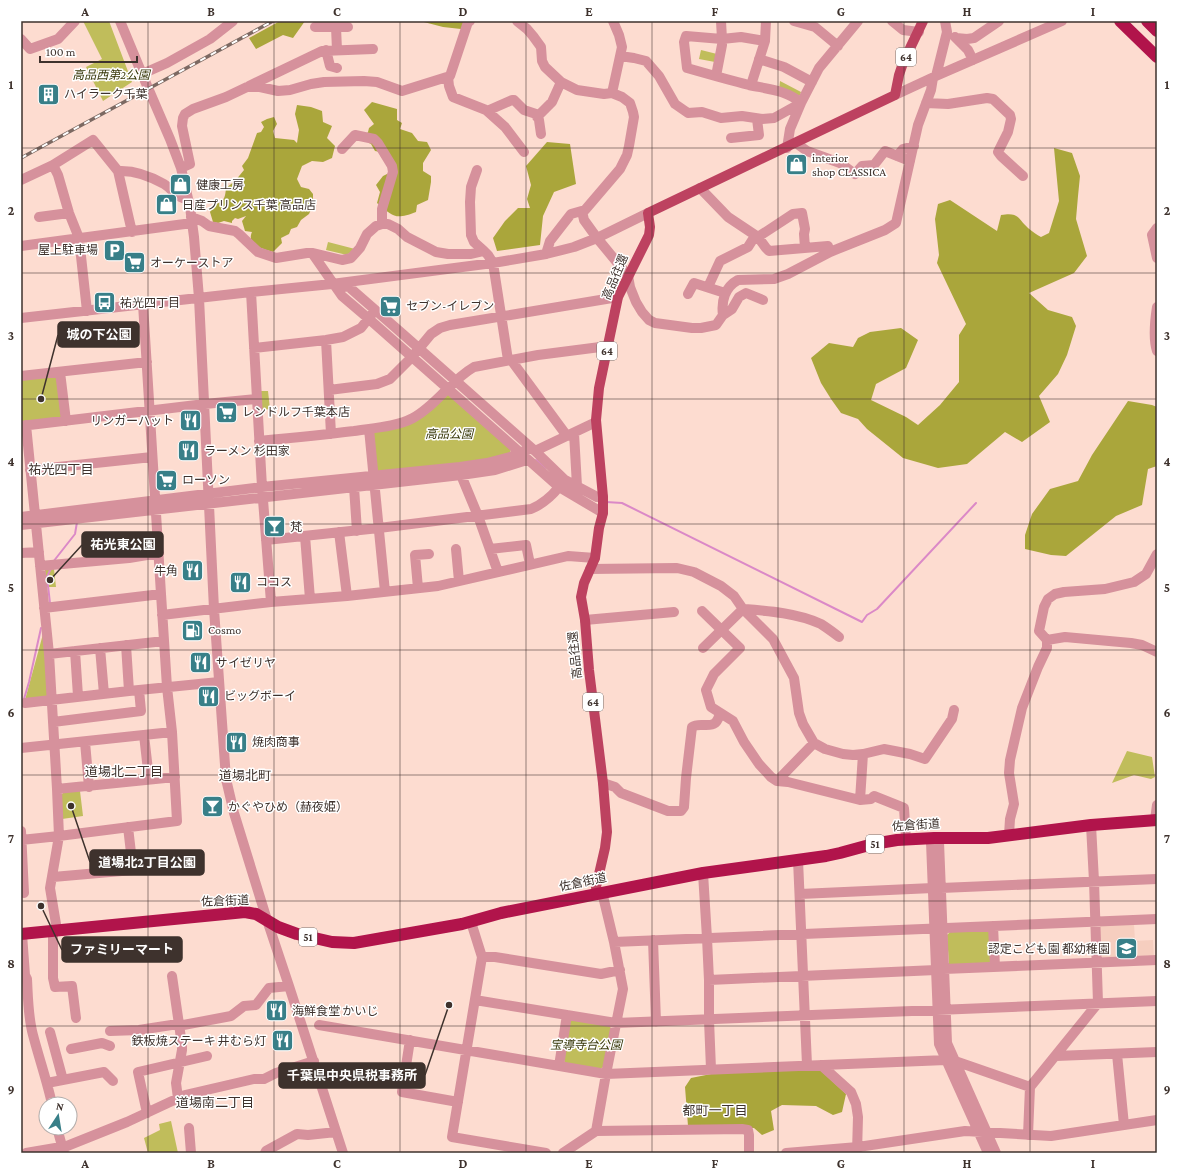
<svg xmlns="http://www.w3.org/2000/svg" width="1178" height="1174" viewBox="0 0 1178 1174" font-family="'Crimson Pro','Noto Sans JP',serif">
	<rect width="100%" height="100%" fill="#fddcd0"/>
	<path fill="#f6cebf" d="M1134,924L1135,941L1153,940L1154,958L1099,957L1098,929L1101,925Z"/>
	<path fill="#c0bd5b" d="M83,21H109L132,82L103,101L86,67L102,59Z
		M701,50L717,54L715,62L699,59Z
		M780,81L801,92L800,95L797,96L779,90Z
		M328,242L355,249L347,255L326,250Z
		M57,375L63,419L21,423V379Z
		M260,391H268L270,409L262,410Z
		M448,392L511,448L510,454L487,460L376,473L372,431L398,427Z
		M54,569L56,587H46L45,570Z
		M43,634L48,695L45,698L25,700Z
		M1127,751L1152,757L1155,777L1151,779L1134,775L1112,783Z
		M80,791L83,816L62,819L60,796L64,792Z
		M990,929L994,964L953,967L949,964L947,935L950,932Z
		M573,1018L608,1025L612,1029L604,1067L599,1069L564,1064L569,1022Z
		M171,1121L178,1153H148L144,1138L160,1130L159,1124Z"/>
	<path fill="#aaa63b" d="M280,21H305L293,38L283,35L256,49L249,38Z
		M420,21H467L461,29L443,27Z
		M372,102L397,109V120L402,123L400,129L412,133L418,141L427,142L431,150L423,163V171L431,176V182L428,200L417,205L416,212C395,220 394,217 377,203L380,192L376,185L383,176L389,173L386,159L381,157L380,152L375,151L371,144L369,143L365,136L368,132L369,128L374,124L364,110Z
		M297,105L311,107L322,111L323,122L332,126L327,138L335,146L332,158L323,162L312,161L302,166L297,179L301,187L309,189L313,194V205L309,214L301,220L297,227L291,229L289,234L281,238L282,243L273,252C263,249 246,245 252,232L245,231L242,221L246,216L238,219L235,218L232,221V223L224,221L218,223L213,222L210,212L214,205C224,201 225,199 226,188L235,181L244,170L242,166L248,158L257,133L261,132L264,127L261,122L267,119L274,117L277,124L273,131L275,138L294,140L297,143L299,130L295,114Z
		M547,142L570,144L576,184L554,192L543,216L540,245L497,251L493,238L505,221L518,208H530L527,199L531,185L526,166Z
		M1054,148L1072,153L1080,176L1078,196L1076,219L1087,256L1074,273L1029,293L1048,310L1072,317L1076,326L1067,355L1058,374L1039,396L1050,422L1022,442L1005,432L967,464L938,468L903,458L867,429L858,419L841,413L831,399L821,383L811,358L829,343L853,347L858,338L870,332L901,328L918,340L906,368L876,384L871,400L906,417L918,425L940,405L959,382V335L966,324L937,263L939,255L935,219L938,204L950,200L997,231L1001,215C1019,212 1017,218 1028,228C1032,231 1037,235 1041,237L1049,233L1059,201Z
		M1128,401L1152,405L1157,407V466L1148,469L1142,505L1116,516L1066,556L1051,555L1025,549V535L1032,514L1050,489L1078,481L1092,455Z
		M818,1068L846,1094L842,1112L833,1115L816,1106L782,1105L771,1111L774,1130L762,1135L754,1128L688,1126L685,1087L691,1078L711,1074Z"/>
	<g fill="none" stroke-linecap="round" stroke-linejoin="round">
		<path stroke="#db89c7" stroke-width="2" d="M536,460L546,468
			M606,502L622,503L862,622L867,615L877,609L976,503
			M53,562L75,534L77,522
			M50,603L47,577L51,568
			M24,699L29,682L41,628
			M21,921V930"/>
		<path stroke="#d6919c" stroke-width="10" d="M120,21L142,74L170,139L181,168L190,207L194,237L199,298L214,609L226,779L234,813L267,920L289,986L343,1153
			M517,21L527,29L533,36L541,47L542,61L545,67L561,82L577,90L604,94L612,93L622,97L630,103L633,112L634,117L629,146L627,155L620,169L585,210L571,214L550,241L546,254
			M721,21L722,39L741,37L765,41
			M794,21L815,27L838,46
			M892,21L903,30L919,32
			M315,27H348
			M336,27L337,50
			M955,37L968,50L973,60
			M956,38L967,39L974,38L999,21
			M21,39L30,49L58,39L75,21
			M326,50L330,66L337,68
			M620,56L634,58L646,61L659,76L675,104L688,113L702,112L721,118L742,116L762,119L774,118L801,103
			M759,59L784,67L812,82
			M142,74L167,63L210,39L233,21
			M716,76L722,45V39L686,36L684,42L687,68C708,74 729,80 749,85C767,89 787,90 801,103
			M936,76L947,32L945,21
			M448,77L449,86L453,97L486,110L505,127L524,152
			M751,85L765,41L766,21
			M249,86L322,51L373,49
			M612,93L622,47L619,35L613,21
			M895,95L936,76L1062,21
			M926,103L948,104L987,98L993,99L1010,115L1011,119L1008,132L998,152L1001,156L1023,176
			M487,111L512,100H514L524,110L536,114L539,120L541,134
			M537,117L552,102L561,82
			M731,138L759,135L757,119
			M796,143L807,151L840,163L855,174L862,166L874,165L885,151L910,161
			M787,148L790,129L801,103L819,68L858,21
			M342,149L355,135L374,139L378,143L392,166L393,172L382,209V224
			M897,156L903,149L914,146
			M181,168L190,164L182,126L183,118L185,114L193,109L226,97L247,87H260L278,91L290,90L311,84L324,82L364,81L377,82L402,91L450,76L468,22L470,21
			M477,170L471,187L470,202L471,235L474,242L484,251
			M118,171C134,170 150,176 164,184C174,190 175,198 188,199
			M21,180L53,165
			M700,188L728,217L758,237L766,248L769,251L828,246
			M582,211L584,220L597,238L625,272L628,276L630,287L636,302L642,312L649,320L655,323L692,328H701L716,325L723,315C721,301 725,287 738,280L774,279L788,274L830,252L885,230L896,223L918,125L931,90L933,78
			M39,217L69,213
			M191,217L202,221L209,226L235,231L239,234L258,252L276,258L307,253H313L342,260L351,258L360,248L367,234L376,226L382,224H388L398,229L407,237L436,252L448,254H471L484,251L488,255L493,263L508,360
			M1157,228L1152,235L1157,258
			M758,237L793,214L802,213L805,229L804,234L805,248
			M21,246L192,223
			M312,253L342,296L369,319L559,487L603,513
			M338,285L349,287L405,336L535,451L565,480L597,497H603
			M708,287L720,261L748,247L755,236
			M251,292L262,487L271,602
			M688,294L694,283L725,293
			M1157,307C1155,320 1153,339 1157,351
			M87,311L79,238L69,213L58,175L53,165L93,140L118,171L132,232
			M723,315L732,309L739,297L746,293L763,300
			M21,318L251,292L332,284L493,263L546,254L574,247L597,238L648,213
			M326,340L331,434
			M254,348L326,340L343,337L361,328L372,314
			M511,360L567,436
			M60,372L66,421
			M21,376L147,362
			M329,390L377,384L390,379L412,357L431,334L440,328L450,325L618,297
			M26,425L49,654L57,789L59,836L50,888L57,930
			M21,426L205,404L257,399
			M369,429L385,592
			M574,433L577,486
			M259,441C291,438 322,435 354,431C373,428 396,427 413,418C437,405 451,380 474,367L538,355L608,346
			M535,451L596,422
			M30,470L152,457
			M461,475L478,516L498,572
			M354,487L357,531
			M21,517L262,487L460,467L487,463L510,457L531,448
			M21,525L461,475L495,470L527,460
			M339,532L347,596
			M305,536L310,599
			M266,540L379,528L531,509C543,504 551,497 559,487
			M456,549L459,581
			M490,549L526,545L530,564
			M21,553L39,552
			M40,566L129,558L159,553
			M590,569L677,568L694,572L721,586L734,596L743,609L773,639L794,678L799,713L803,724L814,743L825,749L843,754L853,755L863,754L884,749L910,754L925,759L952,719L954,710
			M418,588L415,555L429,554
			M44,608L161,594
			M702,611L740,648L714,674L706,690L711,707L733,721L744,742L759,764L771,777L777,781L788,782L860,800L871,799L874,796L904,808L906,839
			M162,615L271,602L347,596L438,586L568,556L595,558
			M585,620L674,612
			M1047,640L1065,637L1131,643L1142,645L1157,652
			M126,645L129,691
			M100,648L104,694
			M703,648L743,609C769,611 797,613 821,624C827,628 833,632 839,637
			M75,651L78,696
			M49,654L164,641
			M25,703L129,691L219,682
			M53,722L141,711L139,690
			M144,735L149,779
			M85,742L89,787
			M21,748L172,732
			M777,781L814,743
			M603,783L615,787L621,793L668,811H681L684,807L686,778L692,727C699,722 709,728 715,723C718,721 719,716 720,714
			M57,789L175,777
			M860,800L863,754
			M1155,820L1157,805
			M128,827L133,870
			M21,831L24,893
			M1009,835L1010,819L1014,804L1009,773L1010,760L1022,708L1038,667L1047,648V640L1039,631L1044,607L1048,599L1055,594L1064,592L1105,589L1134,582L1146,574L1157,554
			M21,840L59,836L177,821L172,732L167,687L161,594L143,304
			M798,860L807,1065
			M703,873L707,938L709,980V1020L711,1069
			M53,877L133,870L164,869
			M941,888L1157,879
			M800,894L933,888
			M471,922L482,957L452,1137L546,1153
			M993,926L995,967
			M53,931V978L55,987L72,986L76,1018
			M22,934L25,975L27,979C28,997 28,1017 33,1035C39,1058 47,1081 52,1104
			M653,940L656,1022
			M614,942L1157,919
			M482,957H495L601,974L620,970
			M944,969L1157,960
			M172,976L182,1045V1050L176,1083L178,1098
			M709,980L936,970
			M475,1000L616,1023L1157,1001
			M319,1025L606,1074L946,1060
			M178,1026L231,1016L244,1006L256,1005L269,988L289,986
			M110,1031L139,1030L178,1024
			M50,1032L63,1080
			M410,1040L402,1092L458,1102
			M71,1049L102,1043L110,1046
			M1117,1054L1124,1125
			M1056,1056L1157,1052
			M955,1061L1030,1087
			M821,1065L851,1092L856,1104L858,1117L857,1152
			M559,1066L567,1015
			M47,1083L104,1072L113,1081
			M147,1113L138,1072L207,1056
			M57,1128L64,1153
			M189,1128L191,1153
			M596,1131L606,1074L623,989L614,942L602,892
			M1028,1135L1030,1087L1098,1003L1094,881L1091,825
			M26,1153L67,1146L127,1122L185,1095L254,1079H264L276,1073L314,1061
			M265,1153L266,1151L297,1134L308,1135L336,1132
			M563,1153L596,1131L742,1129L748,1130L749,1135V1153
			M786,1153L858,1147L965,1131L1051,1136L1157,1120
			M988,1153L939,1044L931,842L934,838L939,842L947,1043L996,1153"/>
		<path stroke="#bd4260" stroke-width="10" d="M597,894L596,887L605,848L607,832L603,783L589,670L585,620L581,597L584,583L595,558L599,528L603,513V497L596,420L599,388L618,297L649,235L650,227L648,213L895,95L899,75L903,63L923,21"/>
		<path stroke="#b1144b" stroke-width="12" d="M1120,21L1157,57
			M1147,21L1157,31
			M21,934L245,912L256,914L278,927L297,934L332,942L354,943L462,924L501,913L703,873L826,856L840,853L873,844L897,840L934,838H988L1091,825L1157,820"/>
		<defs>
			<path id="rail" d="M21,158L273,21"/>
		</defs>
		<use href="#rail" stroke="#7c6962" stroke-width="3.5"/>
		<use href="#rail" stroke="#fff" stroke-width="2" stroke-dasharray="6" stroke-linecap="butt"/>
	</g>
	<path fill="none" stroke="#3e322d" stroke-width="1" stroke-opacity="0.55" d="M148,21V1153M274,21V1153M400,21V1153M526,21V1153M652,21V1153M778,21V1153M904,21V1153M1030,21V1153M21,148H1157M21,273H1157M21,399H1157M21,524H1157M21,650H1157M21,775H1157M21,901H1157M21,1026H1157"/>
	<defs>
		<symbol id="building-square" viewBox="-11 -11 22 22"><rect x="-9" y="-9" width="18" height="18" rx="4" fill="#387f88" stroke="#fff"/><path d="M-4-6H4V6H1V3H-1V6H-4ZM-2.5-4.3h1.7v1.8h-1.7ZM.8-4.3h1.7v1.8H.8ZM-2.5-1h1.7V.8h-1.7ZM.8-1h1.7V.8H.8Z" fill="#fff"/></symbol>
		<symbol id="shop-square" viewBox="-11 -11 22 22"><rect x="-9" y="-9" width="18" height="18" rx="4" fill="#387f88" stroke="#fff"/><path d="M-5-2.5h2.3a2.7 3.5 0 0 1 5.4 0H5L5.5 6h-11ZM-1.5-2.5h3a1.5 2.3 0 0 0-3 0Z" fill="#fff"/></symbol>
		<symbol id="parking-square" viewBox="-11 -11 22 22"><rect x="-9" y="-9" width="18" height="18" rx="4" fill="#387f88" stroke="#fff"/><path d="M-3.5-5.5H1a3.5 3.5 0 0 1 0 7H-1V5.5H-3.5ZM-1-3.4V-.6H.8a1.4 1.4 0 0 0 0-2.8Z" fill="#fff"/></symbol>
		<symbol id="supermarket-square" viewBox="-11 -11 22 22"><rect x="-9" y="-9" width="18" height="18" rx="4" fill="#387f88" stroke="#fff"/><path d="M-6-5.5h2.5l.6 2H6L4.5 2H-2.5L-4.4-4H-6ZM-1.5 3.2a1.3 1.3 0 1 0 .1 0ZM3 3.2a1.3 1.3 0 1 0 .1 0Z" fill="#fff"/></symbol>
		<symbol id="bus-square" viewBox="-11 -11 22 22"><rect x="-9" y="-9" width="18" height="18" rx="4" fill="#387f88" stroke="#fff"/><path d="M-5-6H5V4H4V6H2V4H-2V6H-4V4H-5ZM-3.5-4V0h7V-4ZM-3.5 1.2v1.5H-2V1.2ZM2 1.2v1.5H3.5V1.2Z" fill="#fff"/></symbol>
		<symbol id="restaurant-square" viewBox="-11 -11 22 22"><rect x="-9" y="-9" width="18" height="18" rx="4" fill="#387f88" stroke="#fff"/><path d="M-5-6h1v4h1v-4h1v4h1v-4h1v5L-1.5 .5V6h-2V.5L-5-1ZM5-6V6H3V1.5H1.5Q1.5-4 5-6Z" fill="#fff"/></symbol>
		<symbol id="bar-square" viewBox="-11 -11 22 22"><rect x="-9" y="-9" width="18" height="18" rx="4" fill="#387f88" stroke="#fff"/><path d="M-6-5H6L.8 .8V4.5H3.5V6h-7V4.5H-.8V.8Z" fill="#fff"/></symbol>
		<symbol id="fuel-square" viewBox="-11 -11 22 22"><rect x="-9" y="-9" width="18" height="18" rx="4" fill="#387f88" stroke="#fff"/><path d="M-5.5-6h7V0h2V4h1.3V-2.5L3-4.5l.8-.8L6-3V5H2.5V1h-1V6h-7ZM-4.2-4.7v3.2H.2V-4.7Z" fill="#fff"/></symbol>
		<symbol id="school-square" viewBox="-11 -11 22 22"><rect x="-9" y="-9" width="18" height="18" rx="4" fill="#387f88" stroke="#fff"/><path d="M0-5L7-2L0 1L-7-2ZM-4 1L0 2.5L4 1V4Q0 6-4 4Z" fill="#fff"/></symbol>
	</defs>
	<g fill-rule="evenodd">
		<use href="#building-square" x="36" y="82" width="25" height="25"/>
		<use href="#shop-square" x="784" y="152" width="25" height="25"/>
		<use href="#shop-square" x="168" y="172" width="25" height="25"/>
		<use href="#shop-square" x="154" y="192" width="25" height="25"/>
		<use href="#parking-square" x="102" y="238" width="25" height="25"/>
		<use href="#supermarket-square" x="122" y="250" width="25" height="25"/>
		<use href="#bus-square" x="92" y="290" width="25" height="25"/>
		<use href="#supermarket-square" x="378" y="294" width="25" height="25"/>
		<use href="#supermarket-square" x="214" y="400" width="25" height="25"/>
		<use href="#restaurant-square" x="178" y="408" width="25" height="25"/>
		<use href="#restaurant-square" x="176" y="438" width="25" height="25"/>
		<use href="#supermarket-square" x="154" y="468" width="25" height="25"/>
		<use href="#bar-square" x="262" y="514" width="25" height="25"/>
		<use href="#restaurant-square" x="180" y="558" width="25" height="25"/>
		<use href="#restaurant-square" x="228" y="570" width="25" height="25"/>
		<use href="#fuel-square" x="180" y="618" width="25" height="25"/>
		<use href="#restaurant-square" x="188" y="650" width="25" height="25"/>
		<use href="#restaurant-square" x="196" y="684" width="25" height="25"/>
		<use href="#restaurant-square" x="224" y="730" width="25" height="25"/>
		<use href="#bar-square" x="200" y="794" width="25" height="25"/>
		<use href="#school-square" x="1114" y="936" width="25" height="25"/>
		<use href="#restaurant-square" x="264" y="998" width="25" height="25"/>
		<use href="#restaurant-square" x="270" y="1028" width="25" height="25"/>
	</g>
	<g text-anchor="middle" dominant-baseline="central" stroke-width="3" stroke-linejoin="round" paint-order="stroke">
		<g fill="#fff" stroke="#78706c" stroke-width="1">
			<rect x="896" y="48" width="20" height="18" rx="3"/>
			<rect x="597" y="342" width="20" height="18" rx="3"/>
			<rect x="583" y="693" width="20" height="18" rx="3"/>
			<rect x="866" y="835" width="18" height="18" rx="3"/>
			<rect x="299" y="928" width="18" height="18" rx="3"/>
		</g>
		<g font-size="11" font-weight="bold" fill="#3e322d">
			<text x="906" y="57">64</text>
			<text x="607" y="351">64</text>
			<text x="593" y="702">64</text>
			<text x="875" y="844">51</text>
			<text x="308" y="937">51</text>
		</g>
		<g font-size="12" font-style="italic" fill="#39380a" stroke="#fff">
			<text x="111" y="75">高品西第2公園</text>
			<text x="449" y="434">高品公園</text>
			<text x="586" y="1045">宝導寺台公園</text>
		</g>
		<g font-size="12" fill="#3e322d" stroke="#fff" text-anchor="start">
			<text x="64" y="94">ハイラーク千葉</text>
			<text x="812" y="158">interior<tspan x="812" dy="14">shop CLASSICA</tspan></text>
			<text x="196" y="185">健康工房</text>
			<text x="182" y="205">日産プリンス千葉 高品店</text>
			<text x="98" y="250" text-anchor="end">屋上駐車場</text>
			<text x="150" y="263">オーケーストア</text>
			<text x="120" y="303">祐光四丁目</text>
			<text x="406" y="306">セブン-イレブン</text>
			<text x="242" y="412">レンドルフ千葉本店</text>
			<text x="174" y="421" text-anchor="end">リンガーハット</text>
			<text x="204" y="451">ラーメン 杉田家</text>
			<text x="182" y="480">ローソン</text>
			<text x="290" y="527">梵</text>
			<text x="178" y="571" text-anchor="end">牛角</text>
			<text x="256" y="582">ココス</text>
			<text x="208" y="630">Cosmo</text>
			<text x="216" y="663">サイゼリヤ</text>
			<text x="224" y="696">ビッグボーイ</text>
			<text x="252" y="742">焼肉商事</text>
			<text x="228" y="807">かぐやひめ（赫夜姫）</text>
			<text x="1110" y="949" text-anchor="end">認定こども園 都幼稚園</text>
			<text x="292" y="1011">海鮮食堂 かいじ</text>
			<text x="266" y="1041" text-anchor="end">鉄板焼ステーキ 井むら灯</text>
		</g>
		<g font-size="12" fill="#3e322d" stroke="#fff">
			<text transform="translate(615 277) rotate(-67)">高品往還</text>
			<text transform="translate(575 655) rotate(-96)">高品往還</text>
			<text transform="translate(916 825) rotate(-4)">佐倉街道</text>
			<text transform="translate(583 882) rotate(-12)">佐倉街道</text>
			<text transform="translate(225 901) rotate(-2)">佐倉街道</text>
		</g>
		<g font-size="13" fill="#3e322d" stroke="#fff">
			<text x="61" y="469">祐光四丁目</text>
			<text x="124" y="771">道場北二丁目</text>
			<text x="245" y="775">道場北町</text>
			<text x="215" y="1102">道場南二丁目</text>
			<text x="715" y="1110">都町一丁目</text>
		</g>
	</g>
	<path fill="none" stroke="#3e322d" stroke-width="1.5" d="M41 399L58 335M50 580L82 545M71 806L90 862M41 906L62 950M449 1005L425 1075"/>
	<g fill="#3e322d" stroke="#fff" stroke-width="1.5">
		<circle cx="41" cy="399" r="4"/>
		<circle cx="50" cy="580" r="4"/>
		<circle cx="71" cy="806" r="4"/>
		<circle cx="41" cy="906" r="4"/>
		<circle cx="449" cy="1005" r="4"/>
	</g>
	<g fill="#3e322d" stroke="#3e322d" stroke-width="1.5">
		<rect x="58" y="322" width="81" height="25" rx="4"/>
		<rect x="82" y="532" width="81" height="25" rx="4"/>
		<rect x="90" y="850" width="114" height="25" rx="4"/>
		<rect x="62" y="937" width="120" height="25" rx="4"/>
		<rect x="279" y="1063" width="146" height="25" rx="4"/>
	</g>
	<g font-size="13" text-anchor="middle" font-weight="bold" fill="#fff">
		<text x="99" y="339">城の下公園</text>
		<text x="123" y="549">祐光東公園</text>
		<text x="147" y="867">道場北2丁目公園</text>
		<text x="122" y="954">ファミリーマート</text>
		<text x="352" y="1080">千葉県中央県税事務所</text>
	</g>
	<rect width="1178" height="1174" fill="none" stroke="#ffffff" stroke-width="44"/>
	<g transform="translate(58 1116) rotate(12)"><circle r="19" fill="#ffffff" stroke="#b2adab"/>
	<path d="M0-3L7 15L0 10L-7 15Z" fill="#387f88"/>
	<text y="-6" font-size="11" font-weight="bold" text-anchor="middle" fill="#3e322d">N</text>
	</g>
	<path d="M40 56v6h97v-6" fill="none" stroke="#3e322d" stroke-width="2"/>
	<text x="46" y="56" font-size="12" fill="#3e322d" stroke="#ffffff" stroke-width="3" paint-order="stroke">100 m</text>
	<rect x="22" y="22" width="1134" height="1130" fill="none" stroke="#3e322d" stroke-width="1.5"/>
	<g font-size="13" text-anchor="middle" font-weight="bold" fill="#3e322d">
		<text x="85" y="16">A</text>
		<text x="211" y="16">B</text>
		<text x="337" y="16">C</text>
		<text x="463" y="16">D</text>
		<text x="589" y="16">E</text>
		<text x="715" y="16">F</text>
		<text x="841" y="16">G</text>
		<text x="967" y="16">H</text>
		<text x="1093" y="16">I</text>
		<text x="11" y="89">1</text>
		<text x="1167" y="89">1</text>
		<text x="11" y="215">2</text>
		<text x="1167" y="215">2</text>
		<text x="11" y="340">3</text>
		<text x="1167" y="340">3</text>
		<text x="11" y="466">4</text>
		<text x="1167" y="466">4</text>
		<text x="11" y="592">5</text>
		<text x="1167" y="592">5</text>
		<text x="11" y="717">6</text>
		<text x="1167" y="717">6</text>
		<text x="11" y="843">7</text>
		<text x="1167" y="843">7</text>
		<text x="11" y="968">8</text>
		<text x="1167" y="968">8</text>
		<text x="11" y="1094">9</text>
		<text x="1167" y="1094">9</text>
		<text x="85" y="1168">A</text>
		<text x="211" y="1168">B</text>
		<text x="337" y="1168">C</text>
		<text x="463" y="1168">D</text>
		<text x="589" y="1168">E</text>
		<text x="715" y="1168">F</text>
		<text x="841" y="1168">G</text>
		<text x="967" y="1168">H</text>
		<text x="1093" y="1168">I</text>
	</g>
</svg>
